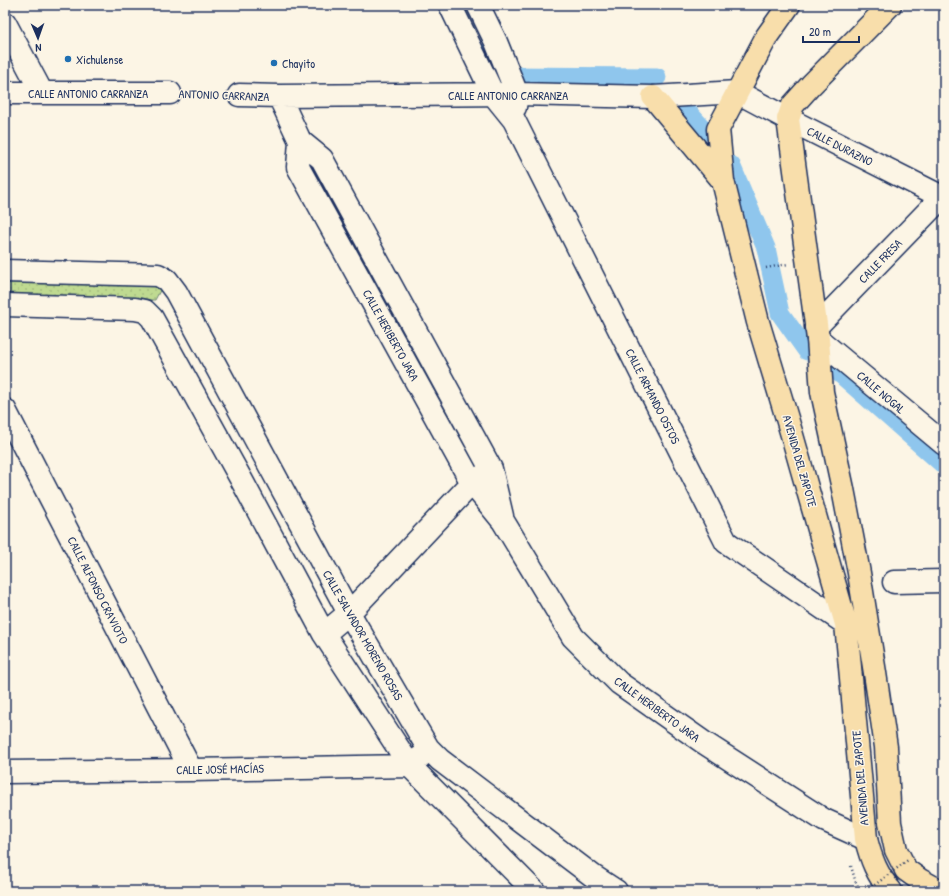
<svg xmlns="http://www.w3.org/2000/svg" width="949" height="896" viewBox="0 0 949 896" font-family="'Patrick Hand',sans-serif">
	<defs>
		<pattern id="garden-dots" width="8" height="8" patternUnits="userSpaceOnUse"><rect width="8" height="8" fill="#bfda91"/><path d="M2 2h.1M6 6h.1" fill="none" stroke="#a4bb7f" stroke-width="1.8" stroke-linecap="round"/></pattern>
	</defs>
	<rect width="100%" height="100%" fill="#fcf5e5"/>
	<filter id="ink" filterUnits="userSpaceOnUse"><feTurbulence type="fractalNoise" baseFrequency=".025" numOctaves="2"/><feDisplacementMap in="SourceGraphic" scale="8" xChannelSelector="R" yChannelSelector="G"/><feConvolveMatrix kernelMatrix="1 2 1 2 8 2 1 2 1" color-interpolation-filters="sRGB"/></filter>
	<g filter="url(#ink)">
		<path fill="url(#garden-dots)" stroke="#6d8478" d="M5,283L163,285L155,300L5,299Z"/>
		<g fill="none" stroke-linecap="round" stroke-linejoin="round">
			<path stroke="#8fc6ed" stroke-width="19" d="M485,53L495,76L657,77
				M683,107L705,131
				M731,165L766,248L780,313L807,351
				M835,369L944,465"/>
			<defs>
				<path id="minor" d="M450,5L493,94L514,120L726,542L846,624
					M478,5L496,42L517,94L515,107
					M5,23L42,93
					M5,93H170
					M239,95L279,96L517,94L653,97L737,92L788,119L944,198
					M279,96L300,141L322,159L491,469L502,516
					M300,141L298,167L472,483L503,521L573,637L619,683L703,742L824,820L866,839
					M5,271L158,275L167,280L176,292L349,613L428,748L440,760L593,876L616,891
					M5,305L135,309L145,311L152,318L241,479L324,634L410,766L534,891
					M816,327L944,195
					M818,339L944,444
					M5,410L191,770
					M894,582L944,581
					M324,634L349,613L472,483L484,475
					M5,772L191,770L410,766L419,758"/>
				<path id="major" d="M789,5L767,36L718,129L723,181L758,322L792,435L846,624L866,839C871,859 877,875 891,891
					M890,5L811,85L793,105L788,119L818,339L822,392L843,489L859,573L875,673L886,747L890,823L896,850L906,870L920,880L940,891
					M653,97L723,181"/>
			</defs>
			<use href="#minor" stroke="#1b2f5e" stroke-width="25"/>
			<use href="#major" stroke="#1b2f5e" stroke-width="25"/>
			<path stroke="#1b2f5e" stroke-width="2.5" stroke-dasharray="1 3" stroke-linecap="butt" d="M189,94L220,95
				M766,268L788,264
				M851,866L856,883L861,891"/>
			<use href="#minor" stroke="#fcf5e5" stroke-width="22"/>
			<use href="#major" stroke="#f8deab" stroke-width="22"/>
			<path stroke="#1b2f5e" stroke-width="2.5" stroke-dasharray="1 3" stroke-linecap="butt" d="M868,890L908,860"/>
		</g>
	</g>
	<g fill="#1f6fb2" stroke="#fcf5e5" stroke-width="1.5">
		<circle cx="68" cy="59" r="4"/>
		<circle cx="274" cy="63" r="4"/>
	</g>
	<g text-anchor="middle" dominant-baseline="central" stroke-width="3" stroke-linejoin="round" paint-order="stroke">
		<g font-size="12" fill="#1b2f5e" stroke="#fcf5e5" text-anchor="start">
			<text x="76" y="59">Xichulense</text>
			<text x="282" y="63">Chayito</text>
		</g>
		<g font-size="12" fill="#1b2f5e" stroke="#fcf5e5">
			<text x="88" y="93">CALLE ANTONIO CARRANZA</text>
			<text transform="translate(224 95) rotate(2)">ANTONIO CARRANZA</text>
			<text x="508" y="95">CALLE ANTONIO CARRANZA</text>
			<text transform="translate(840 146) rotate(27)">CALLE DURAZNO</text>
			<text transform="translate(880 261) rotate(-46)">CALLE FRESA</text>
			<text transform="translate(391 335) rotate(61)">CALLE HERIBERTO JARA</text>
			<text transform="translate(881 392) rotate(40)">CALLE NOGAL</text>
			<text transform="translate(653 396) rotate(63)">CALLE ARMANDO OSTOS</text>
			<text transform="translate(800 461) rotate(74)">AVENIDA DEL ZAPOTE</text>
			<text transform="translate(98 590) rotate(63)">CALLE ALFONSO CRAVIOTO</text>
			<text transform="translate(363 635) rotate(60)">CALLE SALVADOR MORENO ROSAS</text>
			<text transform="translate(657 709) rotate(36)">CALLE HERIBERTO JARA</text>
			<text transform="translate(220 769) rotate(-1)">CALLE JOSÉ MACÍAS</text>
			<text transform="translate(860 778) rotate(-95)">AVENIDA DEL ZAPOTE</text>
		</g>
	</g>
	<rect width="949" height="896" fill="none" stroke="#fcf5e5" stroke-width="20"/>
	<rect x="10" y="10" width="929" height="876" fill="none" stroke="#1b2f5e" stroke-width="1.5" filter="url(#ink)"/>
	<g transform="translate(38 38) rotate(178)" stroke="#fcf5e5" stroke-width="3" paint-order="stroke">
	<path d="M0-3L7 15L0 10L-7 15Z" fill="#1b2f5e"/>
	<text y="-6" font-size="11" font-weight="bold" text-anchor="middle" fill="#1b2f5e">N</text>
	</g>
	<path d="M803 36v6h56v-6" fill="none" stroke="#1b2f5e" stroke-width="2"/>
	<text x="809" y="36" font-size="12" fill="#1b2f5e" stroke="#fcf5e5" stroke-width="3" paint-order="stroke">20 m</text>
</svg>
